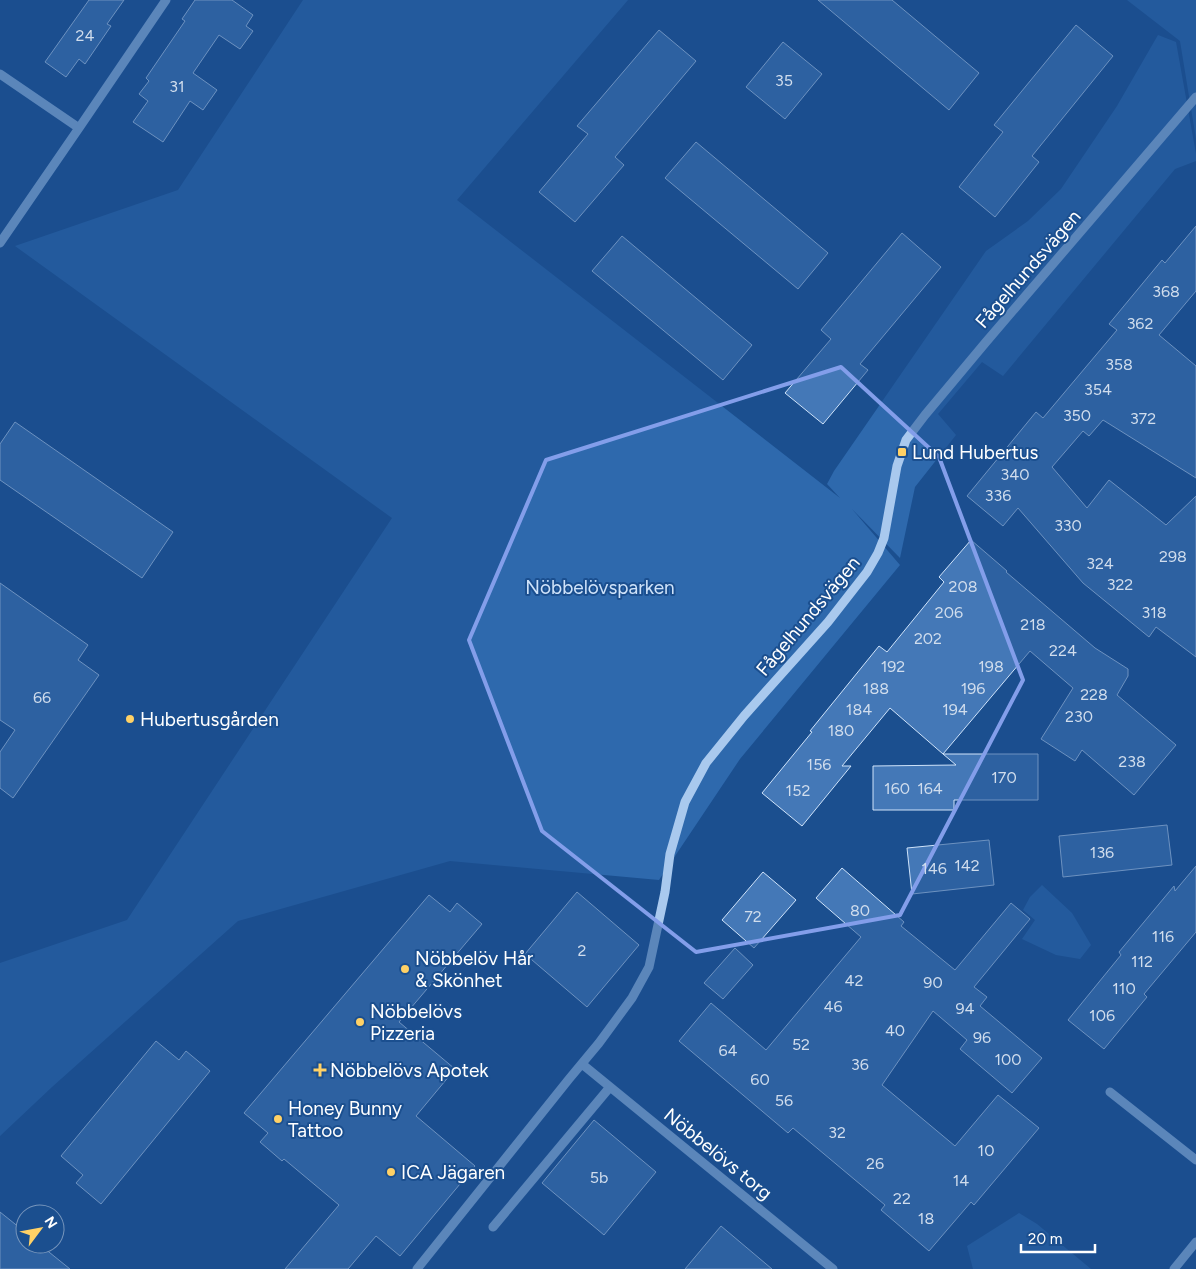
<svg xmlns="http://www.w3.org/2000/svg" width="1196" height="1269" viewBox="0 0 1196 1269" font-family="Figtree,sans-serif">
	<rect width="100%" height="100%" fill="#1b4f8f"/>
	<path fill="#2e69ad" d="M303,0H628L457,200L840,498L827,484L834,471L986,251L1028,221L1061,189L1117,106L1158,35L1176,42L1196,154V161L1175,169L1003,376L982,362L938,414L956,435L915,487L900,558L852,509L900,565L740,759L659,880L450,861L238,921L52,1087L0,1136V963L127,920L392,518L15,246L178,190Z
		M1127,0H1196V139L1180,41Z
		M1042,885L1072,913L1091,945L1080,959L1056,955L1022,939L1035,920L1023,910L1030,897Z
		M1019,1213L1037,1224L1091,1269H973L967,1246Z"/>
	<path fill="#4478b7" stroke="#cfe3fa" d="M89,0H124L107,24L111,26L85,64L79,59L66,77L45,62Z
		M195,0H232L253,15L246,26L253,31L240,49L219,35L193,73L217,90L203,110L190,101L163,142L133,122L148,101L139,94L149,81L146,78L185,21L182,19Z
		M818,0H892L979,73L949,110Z
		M1076,25L1113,56L1032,156L1039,162L995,217L959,187L1003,132L994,125Z
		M659,30L696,61L615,157L624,165L575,222L539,192L588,134L577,126Z
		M783,42L822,74L785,119L746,87Z
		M696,142L828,253L798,289L665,178Z
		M1196,226V291L1159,335L1196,366V478L1103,420L1089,436L1083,431L1052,467L1087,508L1109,480L1166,525L1196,496V657L1156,627L1149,637L1083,583L1018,508L1003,526L967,496L1036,412L1043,418L1064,393L1117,330L1109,324L1162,260L1165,263Z
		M902,233L941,267L860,364L868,370L823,424L785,393L831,339L821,330Z
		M622,236L752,345L723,380L592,271Z
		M15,422L173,532L142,578L0,480V444Z
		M971,540L1007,571L1006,572L1095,648L1128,669V676L1117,695L1176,745L1134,795L1082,750L1075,761L1041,739L1073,688L1030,651L943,754L890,708L842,766H851L802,826L762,793L812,732L810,731L879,646L887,652L944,582L939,577Z
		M0,583L88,645L78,660L99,675L13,798L0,788V752L15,730L0,720Z
		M943,754H1038V800H954V810H873V766L956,765Z
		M1167,825L1172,865L1063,877L1059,836Z
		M989,840L994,885L912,894L907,848Z
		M1196,866V932L1144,994L1147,997L1104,1049L1068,1020L1121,955L1119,952L1174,886L1175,891Z
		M842,868L904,922L901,926L955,970L1011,903L1030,919L974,987L987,997L980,1006L1042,1058L1012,1093L960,1049L967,1040L933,1011L882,1085L955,1146L998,1095L1039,1128L974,1205L971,1202L929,1251L881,1210L885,1205L793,1128L788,1133L679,1041L711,1003L766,1050L861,937L816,898Z
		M763,872L796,900L754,948L722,920Z
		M577,892L639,945L587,1007L525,954Z
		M429,895L450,912L457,903L482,924L399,1022L455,1069L416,1116L475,1166L400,1256L376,1236L348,1269H285L339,1205L284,1159L282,1161L260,1142L268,1133L244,1113Z
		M735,948L753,965L723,999L704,983Z
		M156,1041L179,1060L186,1051L210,1071L101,1204L76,1183L83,1175L61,1156Z
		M594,1120L656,1172L604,1235L542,1183Z
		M0,1212L25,1232V1244H39L70,1269H0Z
		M721,1226L772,1269H685Z"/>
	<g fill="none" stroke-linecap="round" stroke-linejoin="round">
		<path stroke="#a9c9ee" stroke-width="9" d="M0,74L79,128L0,243
			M79,128L166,0
			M582,1064L833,1269
			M1110,1092L1196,1160
			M493,1227L610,1087
			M417,1269L569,1079L599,1043L632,998L649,967L665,892L670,854L685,802L706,763L744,716L828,622L867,572L878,553L884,538L897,466L906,440L925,415L986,342L1196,97
			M1174,1269L1196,1242"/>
	</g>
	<path d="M0 0H1196V1269H0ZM841,367L939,457L1023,680L900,915L696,952L542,831L469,640L546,460Z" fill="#1b4f8f" fill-opacity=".55" fill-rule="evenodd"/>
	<path fill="none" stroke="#839eea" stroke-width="4" stroke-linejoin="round" d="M841,367L939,457L1023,680L900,915L696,952L542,831L469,640L546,460Z"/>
	<g fill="#ffd166" stroke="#1b4f8f" stroke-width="2">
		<rect x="897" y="447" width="10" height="10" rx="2.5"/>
		<circle cx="130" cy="719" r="5"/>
		<circle cx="405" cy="969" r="5"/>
		<circle cx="360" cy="1022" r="5"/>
		<path d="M317.5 1062.5h5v5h5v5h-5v5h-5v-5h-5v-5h5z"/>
		<circle cx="278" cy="1119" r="5"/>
		<circle cx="391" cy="1172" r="5"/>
	</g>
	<g text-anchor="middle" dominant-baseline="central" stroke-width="4" stroke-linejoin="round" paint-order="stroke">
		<g font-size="16" fill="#d0dded">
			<text x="85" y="35">24</text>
			<text x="784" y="80">35</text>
			<text x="177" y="86">31</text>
			<text x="1166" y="291">368</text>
			<text x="1140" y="323">362</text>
			<text x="1119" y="364">358</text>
			<text x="1098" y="389">354</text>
			<text x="1077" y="415">350</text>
			<text x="1143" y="418">372</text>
			<text x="1015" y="474">340</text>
			<text x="998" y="495">336</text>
			<text x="1068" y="525">330</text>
			<text x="1173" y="556">298</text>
			<text x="1100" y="563">324</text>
			<text x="1120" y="584">322</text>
			<text x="963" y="586">208</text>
			<text x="949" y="612">206</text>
			<text x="1154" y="612">318</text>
			<text x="1033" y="624">218</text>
			<text x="928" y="638">202</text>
			<text x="1063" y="650">224</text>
			<text x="893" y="666">192</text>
			<text x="991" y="666">198</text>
			<text x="876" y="688">188</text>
			<text x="973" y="688">196</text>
			<text x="1094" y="694">228</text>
			<text x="42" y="697">66</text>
			<text x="859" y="709">184</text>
			<text x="955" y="709">194</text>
			<text x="1079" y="716">230</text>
			<text x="841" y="730">180</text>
			<text x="1132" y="761">238</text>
			<text x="819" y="764">156</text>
			<text x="1004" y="777">170</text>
			<text x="897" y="788">160</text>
			<text x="930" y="788">164</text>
			<text x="798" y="790">152</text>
			<text x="1102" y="852">136</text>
			<text x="967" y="865">142</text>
			<text x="934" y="868">146</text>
			<text x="860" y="910">80</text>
			<text x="753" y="916">72</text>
			<text x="1163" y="936">116</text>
			<text x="582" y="950">2</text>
			<text x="1142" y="961">112</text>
			<text x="854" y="980">42</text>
			<text x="933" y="982">90</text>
			<text x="1124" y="988">110</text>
			<text x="833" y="1006">46</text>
			<text x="965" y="1008">94</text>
			<text x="1102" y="1015">106</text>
			<text x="895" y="1030">40</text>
			<text x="982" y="1037">96</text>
			<text x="801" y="1044">52</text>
			<text x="728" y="1050">64</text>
			<text x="1008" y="1059">100</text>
			<text x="860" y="1064">36</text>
			<text x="760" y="1079">60</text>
			<text x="784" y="1100">56</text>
			<text x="837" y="1132">32</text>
			<text x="986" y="1150">10</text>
			<text x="875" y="1163">26</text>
			<text x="599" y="1177">5b</text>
			<text x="961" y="1180">14</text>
			<text x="902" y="1198">22</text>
			<text x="926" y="1218">18</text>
		</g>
		<g font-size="19" fill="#fff" stroke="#1b4f8f">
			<text transform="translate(1028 269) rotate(-49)">Fågelhundsvägen</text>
			<text transform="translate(808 616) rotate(-50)">Fågelhundsvägen</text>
			<text transform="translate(718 1154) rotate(39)">Nöbbelövs torg</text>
		</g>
		<g font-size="19" fill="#fff" stroke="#1b4f8f" text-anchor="start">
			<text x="912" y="452">Lund Hubertus</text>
			<text x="140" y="719">Hubertusgården</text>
			<text x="415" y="958">Nöbbelöv Hår<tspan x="415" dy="22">&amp; Skönhet</tspan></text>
			<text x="370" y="1011">Nöbbelövs<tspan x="370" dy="22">Pizzeria</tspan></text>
			<text x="330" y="1070">Nöbbelövs Apotek</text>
			<text x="288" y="1108">Honey Bunny<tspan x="288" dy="22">Tattoo</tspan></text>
			<text x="401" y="1172">ICA Jägaren</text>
		</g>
		<g font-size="19" fill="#cfe3fa" stroke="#1b4f8f">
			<text x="600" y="587">Nöbbelövsparken</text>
		</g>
	</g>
	<g transform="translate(40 1229) rotate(58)"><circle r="24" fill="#1b4f8f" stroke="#7695bc"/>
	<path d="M0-4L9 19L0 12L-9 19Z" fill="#ffd166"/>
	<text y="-8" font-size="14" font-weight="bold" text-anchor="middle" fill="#ffffff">N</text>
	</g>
	<path d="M1021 1244v8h74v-8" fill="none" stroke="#ffffff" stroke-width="2.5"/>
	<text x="1028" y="1244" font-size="15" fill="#ffffff" stroke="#1b4f8f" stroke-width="4" paint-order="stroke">20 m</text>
</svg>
